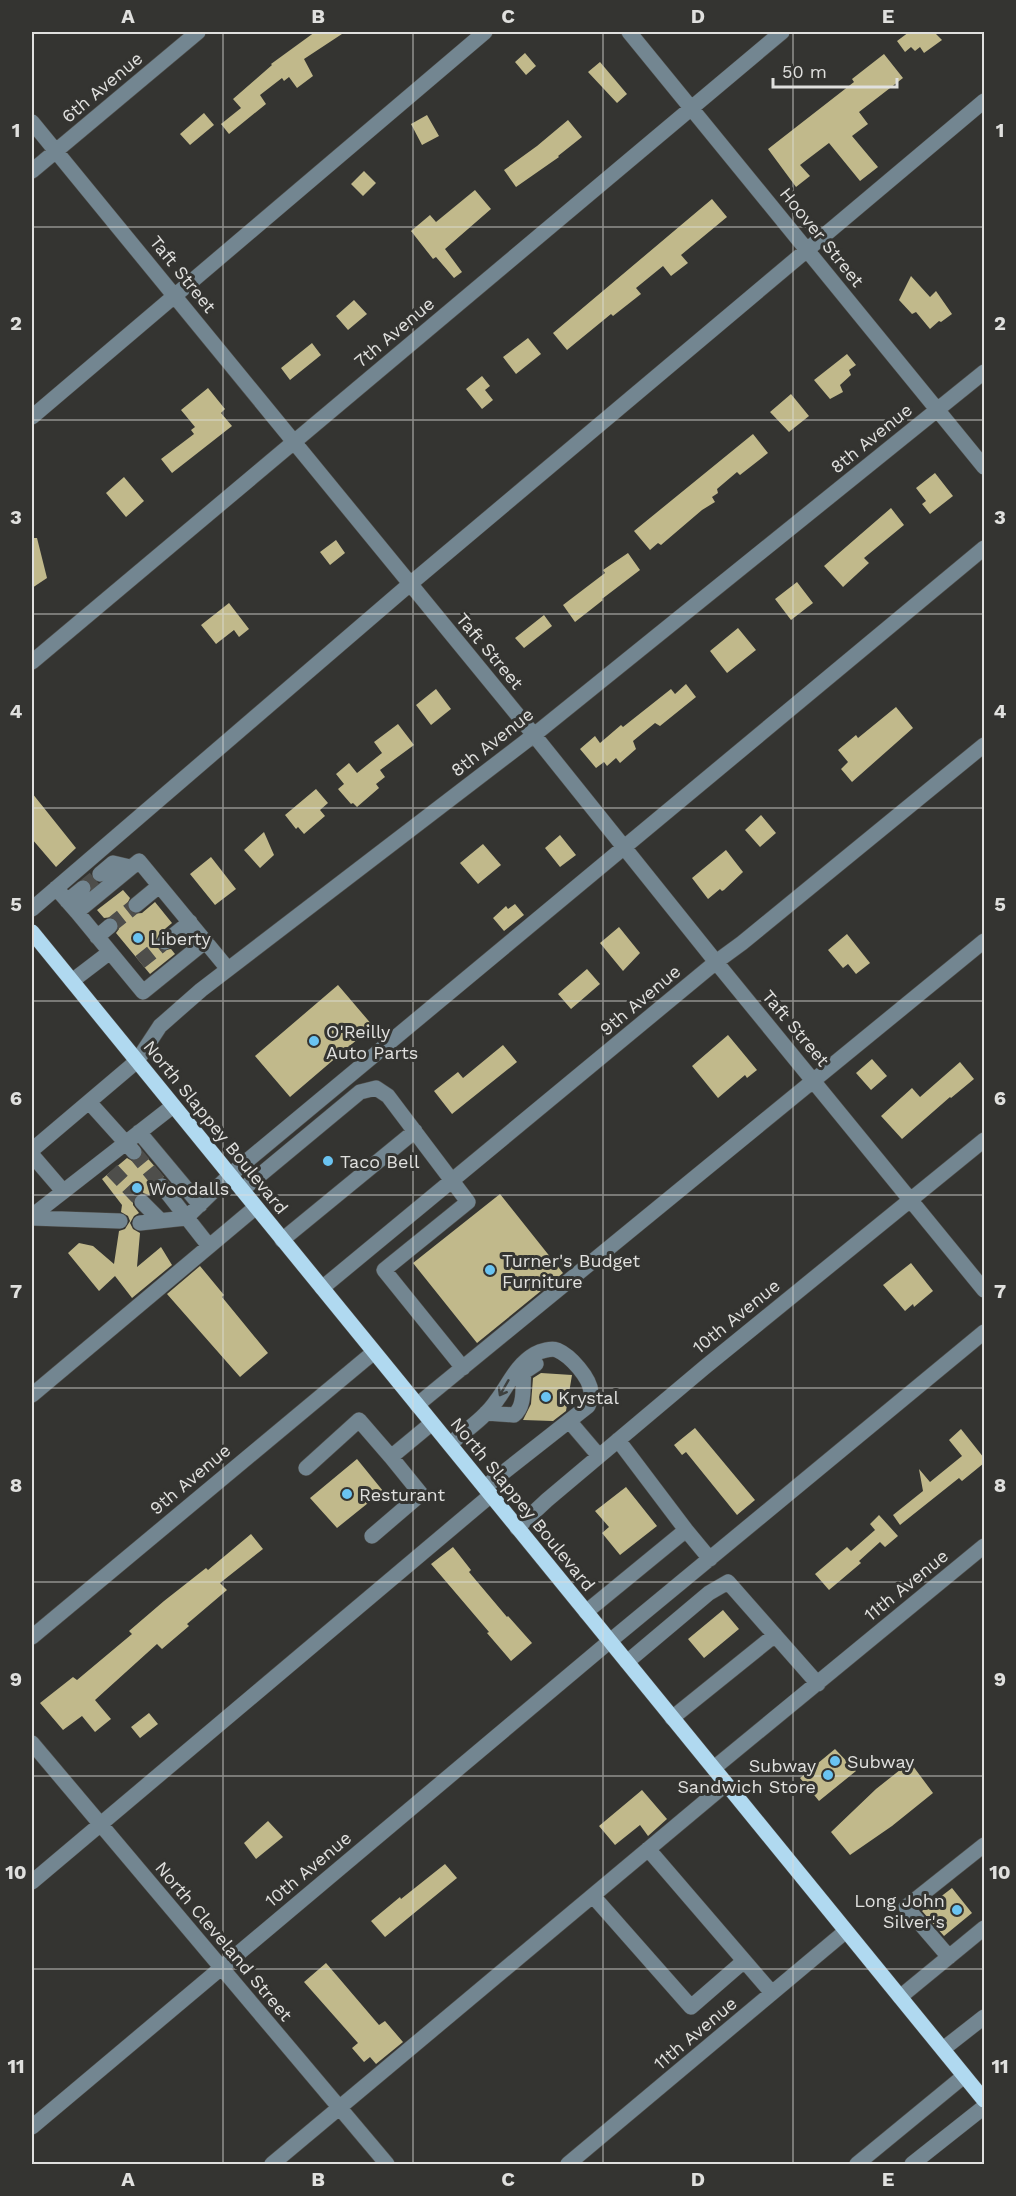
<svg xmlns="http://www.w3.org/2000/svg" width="1016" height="2196" viewBox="0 0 1016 2196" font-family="'Work Sans',sans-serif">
	<rect width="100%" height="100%" fill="#343431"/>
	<path fill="#c1b98b" d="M315,32H345L304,59L313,76L297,88L289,77L284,81L282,78L260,95L266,104L229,134L221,124L241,108L233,99L272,65L271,64Z
		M909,32H934L942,40L924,53L920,47L915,51L911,47L905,52L897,41Z
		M525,53L536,66L526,75L515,62Z
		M884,54L903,78L859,112L868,124L852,136L878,167L860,181L829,143L800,165L810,176L796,187L768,149L854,82L852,79Z
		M600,62L627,94L617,103L588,72Z
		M204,113L214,125L190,145L180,134Z
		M427,115L439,136L422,145L411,124Z
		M568,120L582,137L558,156L559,157L516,187L504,170L537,146Z
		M364,171L376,183L363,196L351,184Z
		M475,190L491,209L445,249L462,272L454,278L436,257L433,259L411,231L430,215L436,222Z
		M712,199L727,217L681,255L688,263L671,276L663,266L636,288L641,294L613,316L611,314L567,350L553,333Z
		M911,276L930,297L936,291L952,314L941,322L939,321L930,329L916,312L912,314L899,300Z
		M354,300L367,314L348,330L336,316Z
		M528,338L541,354L516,374L503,357Z
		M312,343L321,355L290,380L281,368Z
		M847,354L856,365L849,370L851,375L840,385L843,392L830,399L814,380Z
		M482,376L490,386L485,390L493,400L482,409L466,389Z
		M208,388L225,409L221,413L232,426L172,473L161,459L194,434L191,430L195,427L181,410Z
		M791,394L809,416L789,432L770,412Z
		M753,434L768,453L740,475L737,472L717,489L718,493L712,497L715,502L702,510L661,545L658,543L650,550L634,531Z
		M935,473L953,496L930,514L922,504L926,501L916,488Z
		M124,477L144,501L126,517L106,493Z
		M891,508L904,525L864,558L869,563L843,587L824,566Z
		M32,538H37L47,578L32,588Z
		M336,540L345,553L330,565L320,552Z
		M628,553L640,570L602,599L603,600L575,622L563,605L605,573L603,570Z
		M797,582L813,603L791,620L775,599Z
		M229,603L249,629L239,637L234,630L216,644L201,625Z
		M544,615L552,626L524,648L515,638Z
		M738,628L756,650L727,673L710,651Z
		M686,684L696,697L660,726L655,723L633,741L636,749L620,763L616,758L607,766L604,762L596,768L580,749L595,736L600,743L621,725L623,727L671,689L675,694Z
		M436,689L451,709L431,725L416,705Z
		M896,707L913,728L852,782L841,769L848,762L838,750L856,735L858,738Z
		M398,724L414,745L380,770L385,777L376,784L379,788L357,807L353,803L351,804L338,789L344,784L336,774L349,763L357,773L382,753L374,742Z
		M316,789L328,803L320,810L325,816L304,834L298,827L296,829L285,815Z
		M32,793L76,848L56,867L32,839Z
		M761,815L776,833L760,847L745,830Z
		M264,832L274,855L260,868L244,850Z
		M560,835L576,855L560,867L545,848Z
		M483,844L501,865L478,884L460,863Z
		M726,850L743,872L724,890L722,891L720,889L708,899L692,878Z
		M211,857L236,889L215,905L190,874Z
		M123,890L130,898L126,906L132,914L142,913L155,902L172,923L159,934L155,943L161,951L171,949L175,954L150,974L116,933L119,929L118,920L113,917L104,918L97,910Z
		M515,904L524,915L504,931L493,918L506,906L508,909Z
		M619,927L640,953L623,971L600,943Z
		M847,934L870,963L856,974L848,964L843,968L828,950Z
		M587,969L600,984L571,1009L558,994Z
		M338,985L373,1026L290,1097L255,1056Z
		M728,1035L757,1070L747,1078L745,1075L718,1098L692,1066Z
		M503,1045L517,1062L452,1114L434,1091L458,1072L463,1078Z
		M872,1059L887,1076L871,1090L856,1073Z
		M960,1062L974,1079L951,1098L950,1097L902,1139L881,1116L912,1088L920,1097Z
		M143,1153L164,1177L156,1179L153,1183L154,1191L149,1195L140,1192L133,1199V1205L139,1213L134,1216L130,1223L133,1229L140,1233L137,1267L161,1247L172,1265L132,1298L115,1276L99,1291L68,1253L79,1243L93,1246L114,1264L119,1231L125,1229L130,1221L128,1216L121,1212L122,1205L102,1179L127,1158L132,1161L140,1160Z
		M500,1194L563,1273L477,1343L413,1263Z
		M911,1263L933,1291L914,1307L913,1304L905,1311L883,1285Z
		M200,1266L224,1295L222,1297L268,1353L240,1377L167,1294Z
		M541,1373L572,1375L566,1411L553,1421L523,1420L531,1404L533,1378Z
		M695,1428L755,1500L737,1515L686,1452L682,1455L674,1445Z
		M961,1429L984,1458V1463L962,1481L959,1478L900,1525L893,1515L923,1491L919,1469L930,1482L962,1456L949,1440Z
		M357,1459L383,1491L337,1528L310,1498Z
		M626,1487L657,1526L620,1555L602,1533L609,1527L595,1511Z
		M879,1515L898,1536L885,1547L880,1542L859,1561L861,1563L829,1590L815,1574L847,1547L851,1551L875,1530L870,1524Z
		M251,1534L263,1549L220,1583L227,1590L187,1624L189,1626L162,1649L157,1644L95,1700L111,1719L95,1732L82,1716L63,1730L40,1703L73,1677L77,1680L132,1634L129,1631L164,1601L206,1568L208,1570Z
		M453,1547L471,1570L469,1572L507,1617L508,1616L532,1643L511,1661L487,1633L489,1632L431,1564Z
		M723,1610L739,1629L704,1658L688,1639Z
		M149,1713L158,1724L140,1738L131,1727Z
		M835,1749L856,1771L819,1801L800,1778Z
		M910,1762L933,1793L892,1826L850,1855L831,1832L876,1789Z
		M642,1790L667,1819L648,1836L640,1825L615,1845L599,1826Z
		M268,1821L283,1837L256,1859L244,1843Z
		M445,1864L457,1878L385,1937L371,1921L400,1897L401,1899Z
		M952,1888L972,1913L944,1936L922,1911Z
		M326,1963L379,2025L385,2021L403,2042L376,2064L370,2057L364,2062L352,2048L358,2043L304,1982Z"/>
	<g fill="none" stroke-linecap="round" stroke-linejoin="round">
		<path stroke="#4e4e4b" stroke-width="15" stroke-dasharray="15 8" stroke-linecap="butt" d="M83,888L100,874
			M110,926L136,905
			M140,962L165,942
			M134,1152L162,1186
			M112,1170L142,1202"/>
		<defs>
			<path id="minor" d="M629,32L984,467
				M32,122L534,735L716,962L984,1290
				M32,171L198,32
				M32,417L485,32
				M32,662L782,32
				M100,874L113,863L130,867
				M56,888L77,912
				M67,901L83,888
				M136,905L159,886
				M32,909L410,584L984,101
				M97,937L110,926
				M206,941L143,992L77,912L139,861L228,969
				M165,942L190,922
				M72,981L110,952
				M89,1102L134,1152
				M139,1132L200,1205
				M32,1150L137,1061L160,1026L201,990L534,735L984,372
				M32,1155L63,1191
				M162,1186L209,1246
				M242,1190L360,1092L376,1088L388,1096L468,1202L384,1270L463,1368
				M142,1202L160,1220
				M32,1216L173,1106
				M32,1218L120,1221
				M140,1223L186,1218L230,1175L984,548
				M282,1240L415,1131
				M322,1288L716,962L742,943L984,745
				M32,1395L256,1207
				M417,1405L984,941
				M486,1413L514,1415C526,1406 522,1385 524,1372L536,1364
				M570,1422L599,1456
				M450,1444C466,1430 485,1418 497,1400C509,1384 516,1365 535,1354C540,1351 551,1348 557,1350C571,1356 590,1378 591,1392C592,1397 590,1401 588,1406L485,1487
				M306,1468L359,1420L391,1457
				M517,1528L547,1500L705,1367L984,1140
				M686,1530L710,1559
				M372,1536L421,1494L391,1457L432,1423
				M586,1612L686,1530L618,1440
				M32,1637L374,1352
				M627,1662L709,1593L728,1582L818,1684
				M672,1718L775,1635
				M32,1743L387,2164
				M714,1768L984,1546
				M648,1849L772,1993
				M32,1882L491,1495
				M593,1896L691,2007L744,1961
				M949,1957L906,1907L984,1845
				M900,1997L984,1928
				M943,2049L984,2017
				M32,2127L610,1641L984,1332
				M272,2164L726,1784
				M568,2164L846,1931
				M857,2164L964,2076
				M912,2164L984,2107"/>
			<path id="major" d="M32,932L984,2100"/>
		</defs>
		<use href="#minor" stroke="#50504d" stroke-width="16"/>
		<use href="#major" stroke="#50504d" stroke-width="16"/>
		<use href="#minor" stroke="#738691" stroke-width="15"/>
		<use href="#major" stroke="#b0d9f0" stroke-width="15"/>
	</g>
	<defs><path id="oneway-shaft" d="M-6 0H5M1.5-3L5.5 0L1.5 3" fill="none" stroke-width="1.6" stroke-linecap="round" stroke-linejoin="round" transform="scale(1.5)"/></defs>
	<use stroke="#3d403f" href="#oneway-shaft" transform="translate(504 1388) rotate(120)"/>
	<path fill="none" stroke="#e0e0de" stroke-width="1.5" stroke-opacity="0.55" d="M223,32V2164M413,32V2164M603,32V2164M793,32V2164M32,227H984M32,420H984M32,614H984M32,808H984M32,1001H984M32,1195H984M32,1388H984M32,1582H984M32,1776H984M32,1969H984"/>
	<g fill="#6ac3f1" stroke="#343431" stroke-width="2">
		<circle cx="138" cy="938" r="6"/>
		<circle cx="314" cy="1041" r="6"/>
		<circle cx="328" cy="1161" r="6"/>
		<circle cx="137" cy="1188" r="6"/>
		<circle cx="490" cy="1270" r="6"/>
		<circle cx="546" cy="1397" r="6"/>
		<circle cx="347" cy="1494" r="6"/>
		<circle cx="835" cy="1761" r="6"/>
		<circle cx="828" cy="1775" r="6"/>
		<circle cx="957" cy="1910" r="6"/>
	</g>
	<g text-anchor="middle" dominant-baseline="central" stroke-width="6" stroke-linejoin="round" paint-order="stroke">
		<g font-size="18" fill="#e0e0de" stroke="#343431">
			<text transform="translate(102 87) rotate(-40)">6th Avenue</text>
			<text transform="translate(822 237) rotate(51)">Hoover Street</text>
			<text transform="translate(183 274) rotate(51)">Taft Street</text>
			<text transform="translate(394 332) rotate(-40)">7th Avenue</text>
			<text transform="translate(871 438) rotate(-39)">8th Avenue</text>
			<text transform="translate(490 651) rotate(50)">Taft Street</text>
			<text transform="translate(492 742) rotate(-38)">8th Avenue</text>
			<text transform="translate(640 1000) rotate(-40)">9th Avenue</text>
			<text transform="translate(796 1028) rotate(50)">Taft Street</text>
			<text transform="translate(216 1127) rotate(51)">North Slappey Boulevard</text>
			<text transform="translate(736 1316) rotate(-39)">10th Avenue</text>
			<text transform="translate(190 1479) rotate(-40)">9th Avenue</text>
			<text transform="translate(523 1504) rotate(51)">North Slappey Boulevard</text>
			<text transform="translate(906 1585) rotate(-39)">11th Avenue</text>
			<text transform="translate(308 1869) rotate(-40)">10th Avenue</text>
			<text transform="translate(224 1941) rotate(50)">North Cleveland Street</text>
			<text transform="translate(695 2033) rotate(-40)">11th Avenue</text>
		</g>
		<g font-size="18" fill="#e0e0de" stroke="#343431" text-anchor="start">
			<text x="150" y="938">Liberty</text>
			<text x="326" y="1031">O'Reilly<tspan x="326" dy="21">Auto Parts</tspan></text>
			<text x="340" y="1161">Taco Bell</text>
			<text x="149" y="1188">Woodalls</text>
			<text x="502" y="1260">Turner's Budget<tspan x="502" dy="21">Furniture</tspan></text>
			<text x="558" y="1397">Krystal</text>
			<text x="359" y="1494">Resturant</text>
			<text x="847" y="1761">Subway</text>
			<text x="816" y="1765" text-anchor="end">Subway<tspan x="816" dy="21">Sandwich Store</tspan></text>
			<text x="945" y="1900" text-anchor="end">Long John<tspan x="945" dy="21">Silver's</tspan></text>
		</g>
	</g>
	<rect width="1016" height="2196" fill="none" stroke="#343431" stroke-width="66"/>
	<path d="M773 78v9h124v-9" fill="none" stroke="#e0e0de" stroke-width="3"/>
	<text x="782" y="78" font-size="18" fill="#e0e0de" stroke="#343431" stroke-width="4.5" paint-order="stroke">50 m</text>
	<rect x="33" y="33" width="950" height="2130" fill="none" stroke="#e0e0de" stroke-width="2"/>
	<g font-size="20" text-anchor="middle" font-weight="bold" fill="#e0e0de">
		<text x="128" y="23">A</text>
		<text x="318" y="23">B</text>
		<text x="508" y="23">C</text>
		<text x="698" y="23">D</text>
		<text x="888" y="23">E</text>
		<text x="16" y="137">1</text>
		<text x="1000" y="137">1</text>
		<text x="16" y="330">2</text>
		<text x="1000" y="330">2</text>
		<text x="16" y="524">3</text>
		<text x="1000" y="524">3</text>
		<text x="16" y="718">4</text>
		<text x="1000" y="718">4</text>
		<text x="16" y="911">5</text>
		<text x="1000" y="911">5</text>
		<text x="16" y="1105">6</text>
		<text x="1000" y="1105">6</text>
		<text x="16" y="1298">7</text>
		<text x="1000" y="1298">7</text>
		<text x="16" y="1492">8</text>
		<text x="1000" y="1492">8</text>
		<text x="16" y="1686">9</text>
		<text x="1000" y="1686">9</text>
		<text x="16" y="1879">10</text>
		<text x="1000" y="1879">10</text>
		<text x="16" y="2073">11</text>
		<text x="1000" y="2073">11</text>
		<text x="128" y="2186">A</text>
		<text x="318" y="2186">B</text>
		<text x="508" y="2186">C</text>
		<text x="698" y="2186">D</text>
		<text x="888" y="2186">E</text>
	</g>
</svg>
